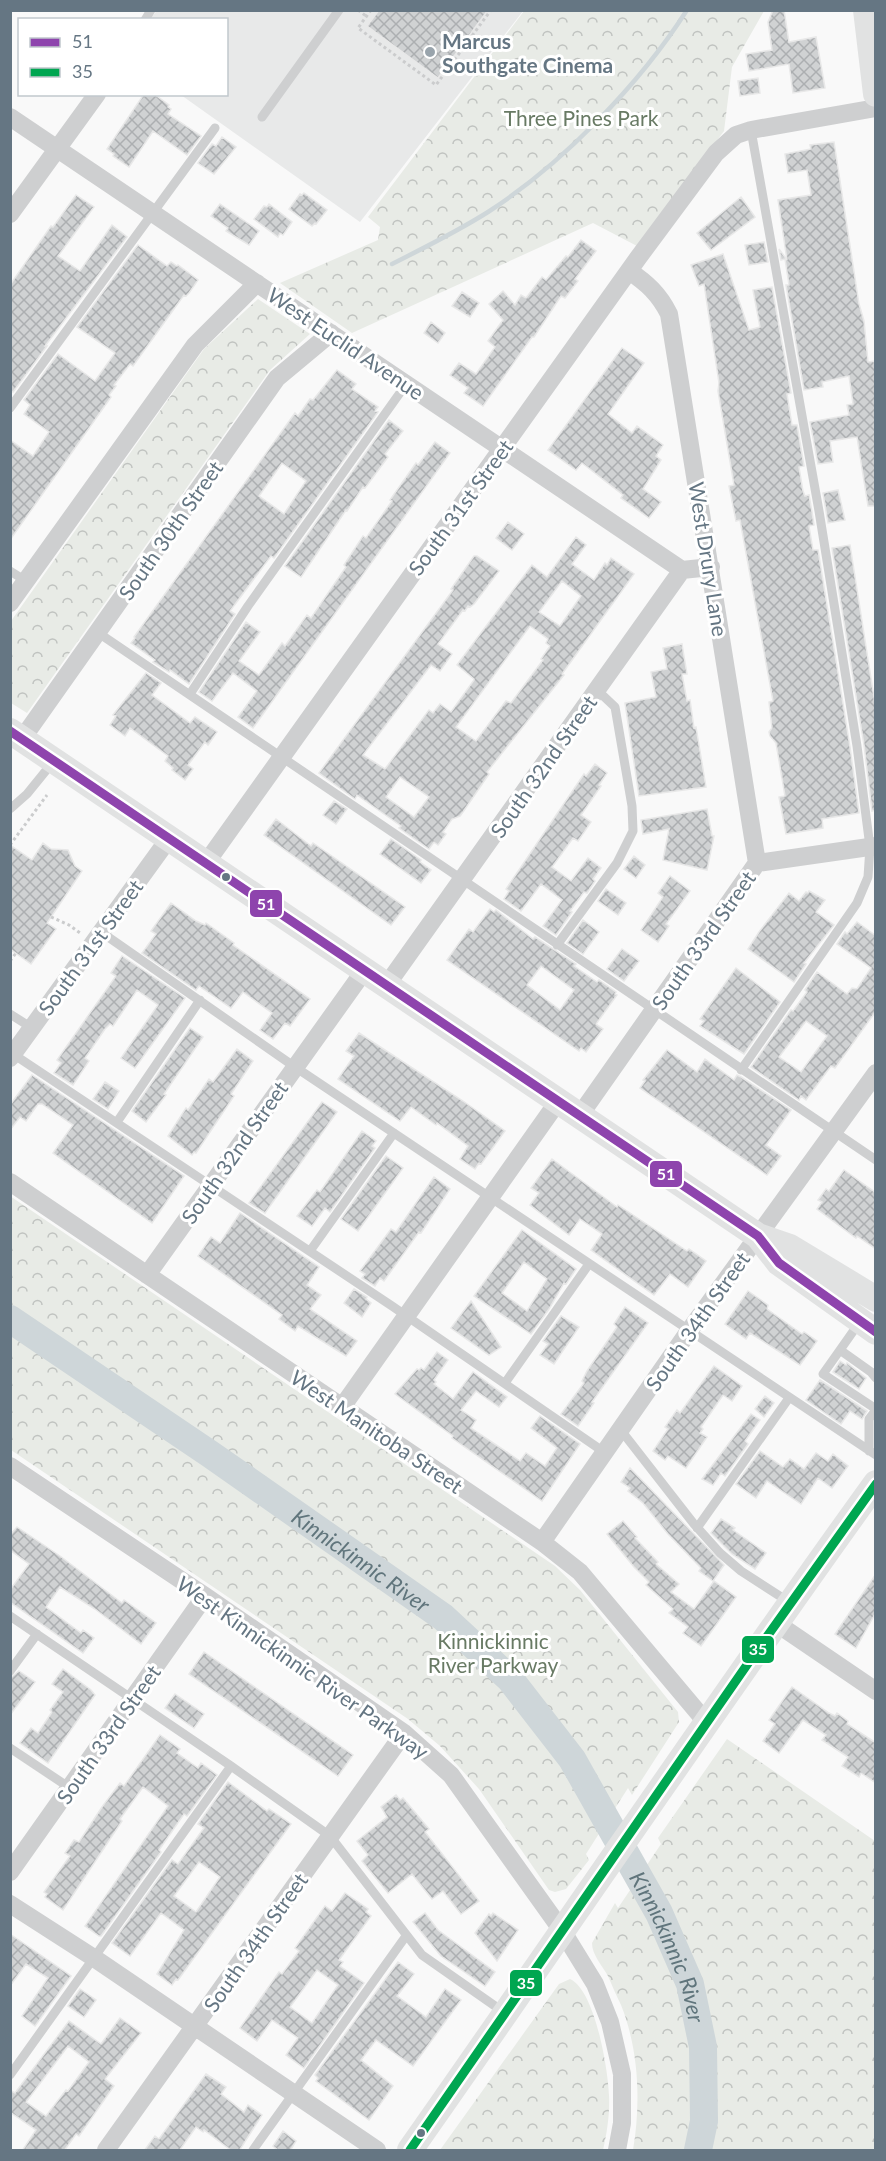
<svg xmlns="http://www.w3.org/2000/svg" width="886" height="2161" viewBox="0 0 886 2161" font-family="Lato,sans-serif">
	<defs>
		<pattern id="park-crowns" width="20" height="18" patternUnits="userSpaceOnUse" patternTransform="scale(1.5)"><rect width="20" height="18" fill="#e8ebe6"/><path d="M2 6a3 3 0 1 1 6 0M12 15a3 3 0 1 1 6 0" fill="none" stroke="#c0c3c0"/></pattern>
		<pattern id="building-cross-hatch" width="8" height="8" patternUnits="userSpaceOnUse" patternTransform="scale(1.5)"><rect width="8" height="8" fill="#d0d2d3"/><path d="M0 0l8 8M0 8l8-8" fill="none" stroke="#acafb1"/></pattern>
	</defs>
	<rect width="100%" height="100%" fill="#f9f9f9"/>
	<path fill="#e8e9e9" d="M157,10L523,11L360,222L181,95L226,94V20H150Z"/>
	<path fill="url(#park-crowns)" d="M524,11H764L732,67L724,131L637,246L593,223L352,333L280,283L378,240L380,227L368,217Z
		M258,299L310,334L270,370L27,713L11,703V621L204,349Z
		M10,1196L555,1566L580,1590L678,1712L679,1722L632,1795L628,1788L586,1854L589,1860L566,1889L555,1892L549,1890L479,1789L440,1746L408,1719L11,1450Z
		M727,1739L875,1841V2150H633C641,2103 639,2050 621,2005C616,1995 612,1985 608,1976C602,1965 592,1955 592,1943L615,1903L618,1908L661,1844L658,1838Z
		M570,1979C595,1990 608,2069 609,2095C610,2113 607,2133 603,2150H440L559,1984Z"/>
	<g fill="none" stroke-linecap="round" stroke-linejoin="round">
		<path stroke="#ced6d9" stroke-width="4.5" d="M392,264C424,248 458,231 488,212C562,164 640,84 687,10"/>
		<path stroke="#ced6d9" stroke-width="28" id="s1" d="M10,1319L210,1454L443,1617L510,1679L572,1759L659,1913L690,1984L703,2047L704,2121L698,2150"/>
	</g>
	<path fill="url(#building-cross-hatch)" stroke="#e8e8e8" stroke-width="1.5" fill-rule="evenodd" d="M379,10H488L438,78L367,26Z
		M773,10H784L789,42L816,37L825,88L793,93L789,64L749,71L746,54L772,50L768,22Z
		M758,78L760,93L740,96L738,81Z
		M144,94H154L169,105L168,107L171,109L168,114L201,136L187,155L153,131L129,167L113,156L114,154L107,149Z
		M222,137L236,147L214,174L198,163L212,144L216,146Z
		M834,142L859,304L864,321L868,362L874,361L876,369V506H868L857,437L830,441L833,462L818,464L810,422L849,415L847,405L853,404L849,376L822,382L823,387L804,390L786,285H789L785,259L781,260L779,249L787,260L778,200L811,195L807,170L788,173L785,154L811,149L810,145Z
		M304,193L327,210L316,224L315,223L312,226L289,209L300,194L302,195Z
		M76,195L94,207L58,256L80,271L112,225L127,237L45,346H47L13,392L10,390V285L51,226L53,227Z
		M741,197L755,217L711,250L697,233Z
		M220,204L259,231L249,245L226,231L228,228L211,216Z
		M269,204L292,222L283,235L280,233L278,237L254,219L264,206L267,207Z
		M581,240L596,251L575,279L578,281L565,298L561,296L534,337H532L483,406L464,393L468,388L450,375L459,363L476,374L495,347L488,341L503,320L489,304L503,291L515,305L521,295L526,298L542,277L546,280L566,256L568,257Z
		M764,242L768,262L749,265L745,245Z
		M138,245L167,266L171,262L177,266L178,265L198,280L189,293L186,296L184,295L133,366L130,364L114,385L116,386L109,395L111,397L10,540V440L33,456L49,432L24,414L30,405L24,400L58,354L95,381L115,353L77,327Z
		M723,254L749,330L760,327L753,290L772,287L791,393L787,394L792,425H797L804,466L799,467L803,491L805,496L809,495L812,512L814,525L809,526L813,550H818L850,747L859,813L822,819L823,828L786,834L779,797L785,796L776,743L770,736L769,732L772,728L769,702L773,701L740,520L736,521L729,486L734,485L718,391L719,383L704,284L699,286L691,265Z
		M462,292L479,303L470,317L452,306Z
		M431,322L445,333L438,343L424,333Z
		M622,348L644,363L608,414L632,433L637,426L663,445L656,456L661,460L643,489L661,502L649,518L621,498L623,495L582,463L576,470L548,450Z
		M337,370L356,384L352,389L378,407L375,411L378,412L274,558L271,556L230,611L235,614L189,684L170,670L169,672L153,662L155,660L131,643L135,638L134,637L295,413L298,416L310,399L313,400ZM282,463L306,481L284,514L259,496Z
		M389,420L403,431L385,454L388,457L365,488L363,487L347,511L346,510L301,577L285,566Z
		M435,442L450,453L253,728L238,717L257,691L233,673L212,701L199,692L246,622L260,632L239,661L259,675L282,643L285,646L307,615L311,618L346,567L344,565L363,536L366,538L392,501L390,500L416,463L418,465Z
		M838,490L845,520L828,523L823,493Z
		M508,522L524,534L512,550L496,538Z
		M576,537L586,545L572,564L594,580L605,563L607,565L611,558L634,574L562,674L564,675L487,772L489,774L463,812L460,816L452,819L443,832L446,834L438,845L434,842L429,849L399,828L401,826L357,795L355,799L319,773L453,590L451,589L474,556H477L499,571L474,604L470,607L468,606L465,611L463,610L438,644L452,654L440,671L431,665L363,755L385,769L429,710L433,713L440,704L451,712L474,680V679L457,665L532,565L547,577ZM562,581L581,596L560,626L539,612ZM530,626L548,639L546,643L550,646L541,659L543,660L511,703L506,701L476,741L456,727ZM400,777L429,797L414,817L386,797Z
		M850,545L876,710V810L872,811L864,745L832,548Z
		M682,644L687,674H682L687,701L690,700L694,728L696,727L706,787L639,796L625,703L656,697L651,672L667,669L663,648Z
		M146,673L161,683L152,695L190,723L195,717L217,732L208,745L205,742L188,765L193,769L185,780L172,770L173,768L165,761L168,756L130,728L125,736L110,725L116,716L113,715Z
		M595,764L607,773L599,785L601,786L581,815L591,822L578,841L573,838L552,867L571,881L588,858L601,868L593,879L595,881L587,893L584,892L570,911L572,912L556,935L543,926L562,900L541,884L521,911L504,899L509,891L506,889L584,774L586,776Z
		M334,801L347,809L336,824L323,815Z
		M707,809L712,836H714L707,870L663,860L669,829L643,834L641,820Z
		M276,819L311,846L313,843L405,907L391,925L264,835Z
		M391,839L421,860L420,862L431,870L421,883L380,854Z
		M43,843L51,849L68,850L75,866L82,871L47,923L56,929L31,964L10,949V845L32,860Z
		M634,856L645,865L636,878L624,869Z
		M670,876L690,891L666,924L669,926L658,942L641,930L663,897L658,893Z
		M606,889L626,903L618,915L598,901Z
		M809,891L825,900L816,912L834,925L804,963L806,964L794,982L748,949L759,932L789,893L799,901L806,892L808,893Z
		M171,903L196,921L205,925L206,923L234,943L233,945L310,999L290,1026L285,1023L273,1039L260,1030L272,1013L243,992L231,1008L199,986L196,990L142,953L156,934L151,931Z
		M490,909L494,912L496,910L533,939L535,937L576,964L574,966L597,982L599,980L616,992L615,994L617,995L596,1024L603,1029L586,1052L581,1048L579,1051L447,960L469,929L473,932ZM541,966L574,990L560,1010L527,985Z
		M583,920L599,932L583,954L567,943Z
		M857,922L876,936V1011L835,1068L831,1066L806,1100L801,1096L799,1100L751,1067L791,1010L793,1011L807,992L805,990L817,972L847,994L852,988L857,989L871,968L837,944L845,932L847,934ZM806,1021L827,1036L801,1072L779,1057Z
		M622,949L639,961L624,981L607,969Z
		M122,956L185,998L135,1068L121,1058L158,1005L137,990L113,1026L110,1024L105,1029L85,1058L89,1061L73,1085L54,1073L61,1063L57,1060L116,976L111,973Z
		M736,968L780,1002L744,1054L700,1026L704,1021L700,1019Z
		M190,1028L203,1037L164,1094L166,1095L146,1122L132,1111Z
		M359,1033L463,1101L505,1131L481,1164L479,1163L475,1169L460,1159L468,1146L437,1123L436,1125L411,1107L400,1121L338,1079L354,1056L346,1051Z
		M237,1049L253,1061L231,1094L234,1096L196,1153L194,1152L192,1155L168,1136L186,1108L188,1110L209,1079L213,1082Z
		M667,1050L697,1072L705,1059L734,1080L737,1075L741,1077L791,1110L766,1145L781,1156L767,1175L640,1088L645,1081L643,1080Z
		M32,1075L184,1176L152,1223L53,1153L73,1125L42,1104H38L26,1121L20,1117L10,1130V1105Z
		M105,1082L119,1091L108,1109L93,1099Z
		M322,1102L337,1112L265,1213L249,1203Z
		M362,1131L376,1141L372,1146L375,1148L330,1212L325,1208L312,1226L297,1216L317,1190L320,1192Z
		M386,1156L403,1168L358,1231L341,1219Z
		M552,1159L613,1204L617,1207L618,1205L687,1251L689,1249L706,1261L688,1287L670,1274L654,1295L591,1250L602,1234L580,1219L569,1235L530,1205L539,1193L531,1188Z
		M844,1170L876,1193V1249L857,1236L856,1238L817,1209L822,1202L818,1200L826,1189L829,1191Z
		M434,1177L450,1189L421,1233L419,1232L384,1281L380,1278L375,1286L362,1278L365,1274L360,1271L391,1229L396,1232Z
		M240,1213L319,1267L307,1285L321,1295L310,1309L357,1341L346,1356L298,1326L295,1331L279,1319L282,1315L198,1256L211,1237L220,1243Z
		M522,1230L576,1269L566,1284L564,1283L549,1309L531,1334L474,1296ZM524,1262L547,1279L527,1311L502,1293Z
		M354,1289L367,1297L366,1299L371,1303L362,1317L344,1303Z
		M748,1291L768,1305L767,1309L802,1334L804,1332L817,1341L800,1365L750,1333L746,1339L725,1324Z
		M471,1301L501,1347L489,1355L451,1328Z
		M625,1307L648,1323L592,1402L594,1403L578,1426L561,1414L584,1383L582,1381L587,1371L617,1327L614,1324Z
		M561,1316L579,1327L554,1364L540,1355L548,1344L543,1341Z
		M437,1352L448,1360L434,1380L436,1382L434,1384L453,1399L473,1372L507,1397L499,1407L476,1391L461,1410L476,1420L471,1428L520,1461L526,1453L545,1466L557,1448L531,1428L540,1416L580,1444L542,1501L452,1438L453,1436L395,1394L417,1369L419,1370L421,1368L424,1370Z
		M840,1361L846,1365L847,1363L866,1378L859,1389L833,1372Z
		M714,1366L742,1386L732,1401L723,1395L701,1427L703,1429L700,1433L707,1437L686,1468L668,1456L665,1460L653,1451L668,1429L665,1427L677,1410L680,1413Z
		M820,1380L867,1411L862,1419L850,1411L841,1424L806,1400Z
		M765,1396L774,1403L764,1417L755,1409Z
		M751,1414L760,1420L745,1441L748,1444L725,1476L721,1473L713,1485L702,1479Z
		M760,1451L783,1467L790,1459L804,1469L816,1453L828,1461L833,1454L848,1466L832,1488L818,1478L801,1504L767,1481L756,1498L736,1484Z
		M630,1468L724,1565L713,1581L699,1571L701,1568L668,1534L643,1503L628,1491L630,1488L621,1482Z
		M721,1519L735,1528L733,1530L766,1553L755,1569L732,1554L711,1533Z
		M623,1521L637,1537L635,1538L658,1562L656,1564L679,1584L671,1592L694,1609L714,1581L736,1597L701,1646L683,1633L688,1627L669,1613L673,1609L646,1585L649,1582L634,1567L607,1534Z
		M17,1527L60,1556L122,1603L124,1600L156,1623L141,1644L95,1609L60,1587L46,1607L81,1633L83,1630L94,1638L83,1653L10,1602V1590L29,1564L10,1550V1535Z
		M876,1574V1612L856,1648L835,1634Z
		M204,1652L353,1755L338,1776L189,1674Z
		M63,1669L91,1690L95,1695L48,1763L20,1743L31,1728L38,1733L52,1712L50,1710L63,1692L52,1684Z
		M19,1671L35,1682L10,1715V1678Z
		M792,1687L829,1713L835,1716L837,1713L848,1721L847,1724L876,1743V1783L861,1773L859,1777L842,1766L848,1757L822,1740L826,1735L803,1720L779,1753L763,1741L775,1724L769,1720Z
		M175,1694L204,1714L194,1728L165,1708Z
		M160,1735L180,1749L177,1753L198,1768L201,1763L217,1775L187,1816L184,1814L159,1850L161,1852L101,1936H99L85,1926L168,1806L143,1787L120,1819L122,1821L118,1827L63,1910L45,1897L47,1894L44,1892L70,1856L65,1853L74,1840L79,1842L102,1807L120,1783L124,1786Z
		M228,1782L267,1811L269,1809L291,1824L178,1980L176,1979L172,1985L157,1974L184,1930L161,1913L130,1956L112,1943L172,1860L178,1864L204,1828L198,1824ZM199,1862L220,1877L196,1912L174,1896Z
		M396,1795L400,1800L403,1798L429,1829L425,1832L479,1901L461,1914L443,1891L432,1899L412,1874L388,1893L362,1861L368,1855L357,1841L387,1817L381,1807Z
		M345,1893L368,1909L366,1912L371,1916L339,1960L343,1962L340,1966L364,1983L304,2068L286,2055L298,2038L272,2020L257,2041L240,2028L279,1972L282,1974L299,1951L295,1948L325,1906L332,1911ZM317,1970L338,1985L312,2023L290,2007Z
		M425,1913L438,1930L495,1972L485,1986L441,1956L413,1922Z
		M493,1913L518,1930L497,1961L475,1933L489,1914L491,1916Z
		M10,1934L71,1976L35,2026L22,2016L48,1978L26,1964L10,1986Z
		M398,1962L414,1974L397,1996L426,2017L445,1989L461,2000L413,2066L376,2040L361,2060L393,2086L369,2120L316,2081L318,2078L315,2075Z
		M80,1989L96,2000L84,2017L68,2006Z
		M120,2018L141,2033L105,2079L114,2086L79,2136L76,2134L64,2151H22L36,2130L10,2112V2090L15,2093L69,2021L101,2044ZM68,2046L89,2062L68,2091L66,2090L46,2116L26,2102Z
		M206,2074L226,2087L221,2094L244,2112L248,2105L262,2115L239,2151H232L204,2130L203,2132L196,2127L179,2151H144L155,2136L159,2139Z
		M283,2131L296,2141L290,2151H279L273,2146Z"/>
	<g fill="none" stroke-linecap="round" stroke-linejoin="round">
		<path stroke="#cbcccd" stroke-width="3" stroke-dasharray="3 3" stroke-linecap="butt" d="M358,10L366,16
			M371,10L358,28L436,85L491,10
			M10,845L47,795
			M51,917L69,925L80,933
			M10,961L16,953"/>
		<path stroke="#cecfd0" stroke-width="9" d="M145,20L151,10
			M262,117L339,10
			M10,408L215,128
			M10,571L26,581
			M97,632L876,1160
			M190,694L248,606L407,383
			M10,809L27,794L53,762
			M101,932L295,1067L876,1455
			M557,945L617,863L633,831L632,806L615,707L597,690
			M10,1014L32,1028
			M13,1054L392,1306L604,1452
			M741,1070L857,903L868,877L870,847L857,746L819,511L751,130
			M117,1122L200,1000
			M310,1251L394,1133
			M859,1323L840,1350L871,1372L876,1378
			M840,1350L823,1374L876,1409
			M505,1383L589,1264
			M620,1429L694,1524L720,1553L741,1571L789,1602
			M869,1451V1419L876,1410
			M697,1528L789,1398
			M10,1616L231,1766L330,1836L422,1955L505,2013
			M10,1671L37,1634
			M10,1748L70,1788
			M10,2075L231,1766
			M253,2150L406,1936"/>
		<path stroke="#cecfd0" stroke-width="18" d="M10,117L682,570
			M10,214L97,94
			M629,271C647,283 659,294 669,314L757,863
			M10,603L195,345L257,283
			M22,739L277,378L331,333
			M206,863L638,258L716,153L736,135L751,130L876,108
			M386,986L682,570L711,567
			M10,1058L170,837
			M580,1115L757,863L876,846
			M10,1182L542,1542L580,1572L706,1722
			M147,1275L364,971
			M342,1407L559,1100
			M10,1466L205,1596L404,1733L451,1775L563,1932L595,1984L610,2022L622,2074V2123L617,2150
			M542,1542L689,1331L876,1073
			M776,1623L876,1691
			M10,1872L205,1596
			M10,1904L94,1958L377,2150
			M106,2150L404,1733"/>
		<path stroke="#e1e2e2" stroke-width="26" d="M866,10L876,94
			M10,731L758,1236L790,1247L876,1299
			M758,1236L779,1263L876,1332
			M410,2150C566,1928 717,1703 876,1483"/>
		<defs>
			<path id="bus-1" d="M10,731L758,1236L779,1263L876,1332"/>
			<path id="bus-2" d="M410,2150L758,1649L876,1484"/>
		</defs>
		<use href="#bus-1" stroke="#fff" stroke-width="14"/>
		<use href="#bus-2" stroke="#fff" stroke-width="14"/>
		<use href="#bus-1" stroke="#8e44ad" stroke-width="9"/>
		<use href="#bus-2" stroke="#00a651" stroke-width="9"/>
	</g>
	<circle fill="#99a4ac" stroke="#fff" stroke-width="2" cx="430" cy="52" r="6"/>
	<g fill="#657683" stroke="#fff" stroke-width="2">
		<circle cx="226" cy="877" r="5"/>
		<circle cx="421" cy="2133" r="5"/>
	</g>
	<g text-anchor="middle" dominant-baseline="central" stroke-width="6" stroke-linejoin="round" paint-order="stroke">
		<g font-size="21" font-weight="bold" fill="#657683" stroke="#fff" text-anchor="start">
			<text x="442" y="40">Marcus<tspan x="442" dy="24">Southgate Cinema</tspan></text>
		</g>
		<g font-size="21" fill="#687a64" stroke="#fff">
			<text x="581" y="117">Three Pines Park</text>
			<text x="493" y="1640">Kinnickinnic<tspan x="493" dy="24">River Parkway</tspan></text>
		</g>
		<g font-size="21" fill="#657683" stroke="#fff">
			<text transform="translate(346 343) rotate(34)">West Euclid Avenue</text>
			<text transform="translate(460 507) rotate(-54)">South 31st Street</text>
			<text transform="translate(170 530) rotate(-55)">South 30th Street</text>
			<text transform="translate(709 559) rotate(81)">West Drury Lane</text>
			<text transform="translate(543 766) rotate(-55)">South 32nd Street</text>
			<text transform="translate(703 940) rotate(-55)">South 33rd Street</text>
			<text transform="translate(90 947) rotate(-54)">South 31st Street</text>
			<text transform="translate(234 1152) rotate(-55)">South 32nd Street</text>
			<text transform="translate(697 1321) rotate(-55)">South 34th Street</text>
			<text transform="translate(377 1431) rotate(34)">West Manitoba Street</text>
			<text transform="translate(303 1667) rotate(35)">West Kinnickinnic River Parkway</text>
			<text transform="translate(108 1734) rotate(-55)">South 33rd Street</text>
			<text transform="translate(255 1942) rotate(-55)">South 34th Street</text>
		</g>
		<g font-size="22" font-style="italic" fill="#60757c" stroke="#fff">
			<text stroke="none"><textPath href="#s1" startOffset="426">Kinnickinnic River</textPath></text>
			<text stroke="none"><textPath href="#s1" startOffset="930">Kinnickinnic River</textPath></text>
		</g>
	</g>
	<g stroke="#fff" stroke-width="2">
		<rect x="249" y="889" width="34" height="29" rx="6" fill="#8e44ad"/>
		<rect x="649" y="1160" width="34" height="28" rx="6" fill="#8e44ad"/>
		<rect x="741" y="1635" width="34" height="29" rx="6" fill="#00a651"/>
		<rect x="509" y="1969" width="34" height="28" rx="6" fill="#00a651"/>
	</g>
	<g font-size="16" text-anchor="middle" font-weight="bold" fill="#fff">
		<text x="266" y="910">51</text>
		<text x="666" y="1180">51</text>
		<text x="758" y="1655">35</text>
		<text x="526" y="1989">35</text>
	</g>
	<rect width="886" height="2161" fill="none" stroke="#657683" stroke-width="24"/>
	<rect x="18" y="18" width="210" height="78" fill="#ffffff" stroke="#c1c8cd" stroke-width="1.5"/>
	<rect x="30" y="38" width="30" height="9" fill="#8e44ad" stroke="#c1c8cd" stroke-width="1.5"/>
	<text x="72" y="48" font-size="18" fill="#657683">51</text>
	<rect x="30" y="68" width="30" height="9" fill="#00a651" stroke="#c1c8cd" stroke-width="1.5"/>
	<text x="72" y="78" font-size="18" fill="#657683">35</text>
</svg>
